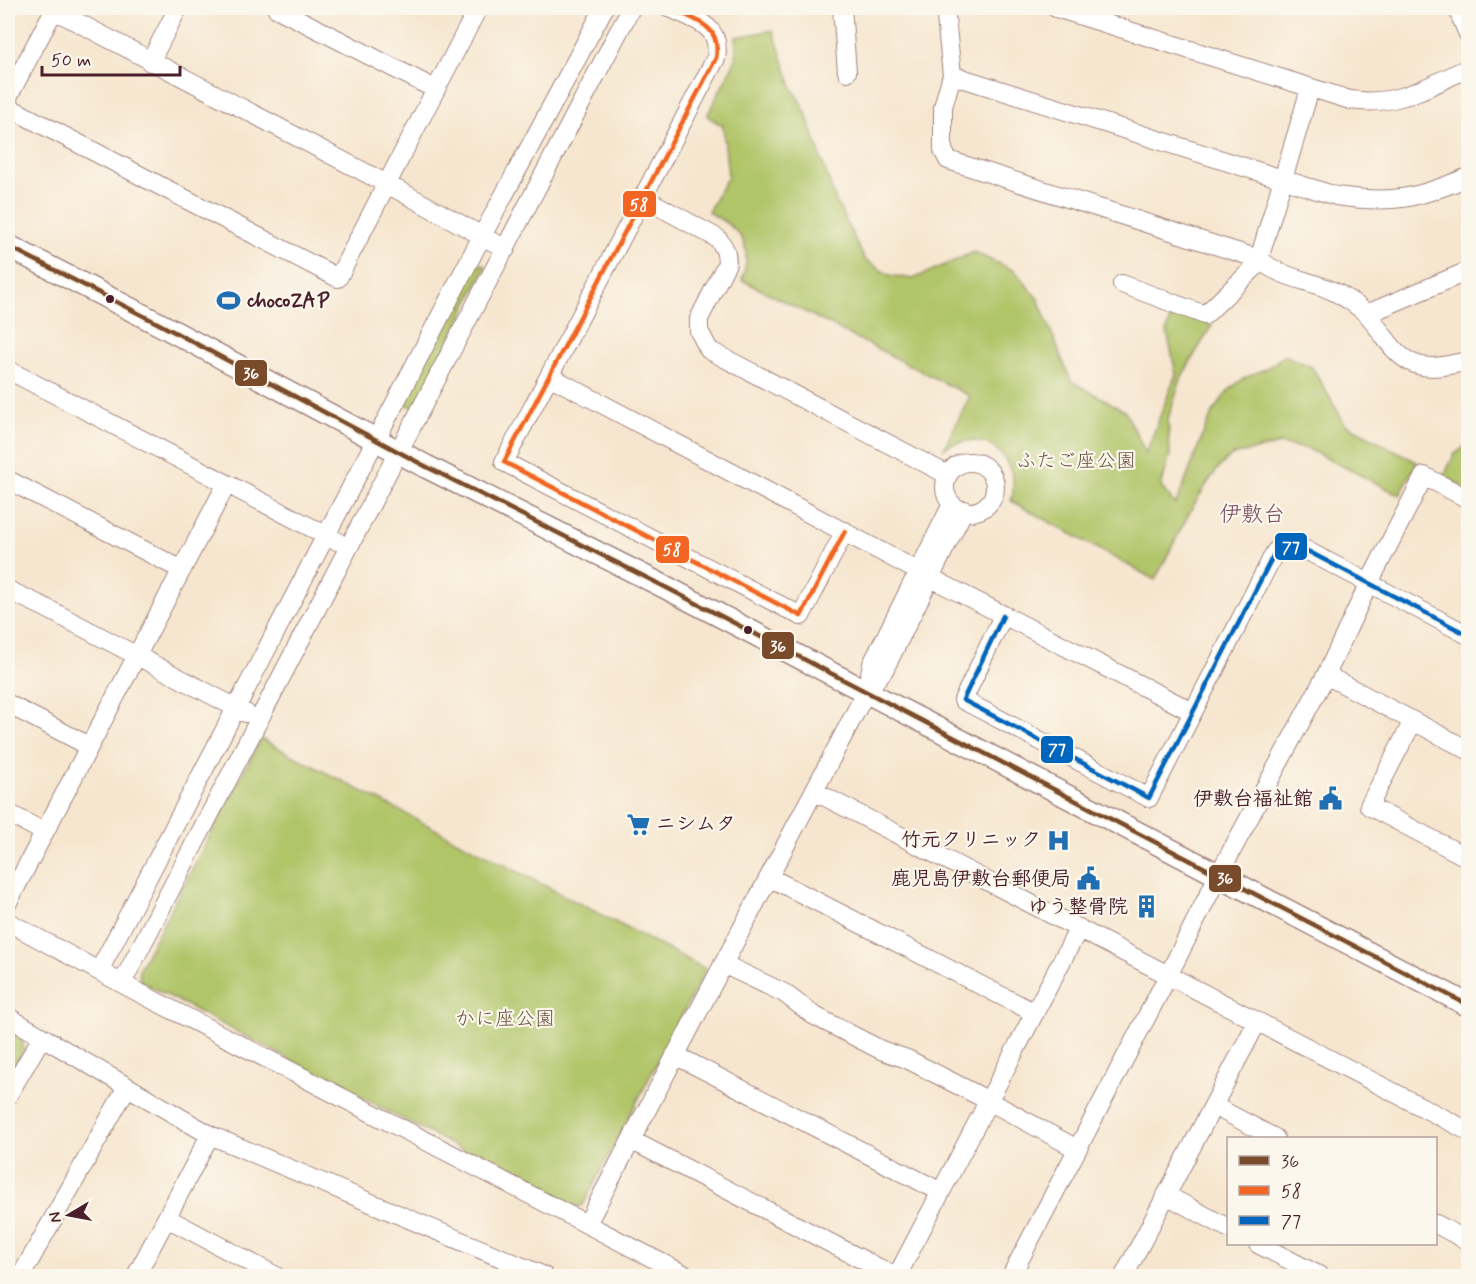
<svg xmlns="http://www.w3.org/2000/svg" width="1476" height="1284" viewBox="0 0 1476 1284" font-family="Mynerve,'Klee One',sans-serif">
	<rect width="100%" height="100%" fill="#fbf7ec"/>
	<filter id="ink" filterUnits="userSpaceOnUse"><feTurbulence type="fractalNoise" baseFrequency=".0167" numOctaves="2"/><feDisplacementMap in="SourceGraphic" scale="12" xChannelSelector="R" yChannelSelector="G"/><feConvolveMatrix kernelMatrix="1 2 1 2 8 2 1 2 1" color-interpolation-filters="sRGB"/></filter>
	<filter id="wash" filterUnits="userSpaceOnUse"><feTurbulence type="fractalNoise" baseFrequency=".008" numOctaves="4" result="noise"/><feDisplacementMap in="SourceGraphic" scale="24" xChannelSelector="R" yChannelSelector="G"/><feGaussianBlur stdDeviation="1.35" result="paint"/><feColorMatrix in="noise" values="0 0 0 0 0 0 0 0 0 0 0 0 0 0 0 0 0 1.4 0 .05"/><feComposite in="paint" operator="in"/></filter>
	<g filter="url(#wash)">
		<rect width="100%" height="100%" fill="#f6e6cf"/>
		<path fill="#b0c468" stroke="#7d724a" stroke-width="1.5" d="M773,30L792,87L806,113L835,199L865,260L889,275L913,279L974,252L1015,271L1038,299L1071,381L1125,411L1146,453L1176,374L1167,331L1171,314L1177,313L1212,325L1182,376L1168,419L1170,454L1161,487L1175,504C1196,466 1201,414 1236,384C1247,375 1253,375 1265,369C1272,366 1278,360 1284,355L1312,367L1345,424L1417,462L1400,495L1308,449L1280,444L1233,455C1205,472 1172,549 1155,580L1011,501C1015,490 1014,480 1010,469C998,440 971,434 944,448L970,396L742,280C754,242 740,229 708,212L728,176L723,126L707,116L736,59V37Z
			M482,264L486,267L418,405L412,407L406,404L404,397L473,266Z
			M1468,444V490L1444,476L1454,455Z
			M261,739L706,969L583,1205L572,1208L140,981L139,969Z
			M8,1030L22,1039L24,1049L8,1078Z"/>
	</g>
	<g filter="url(#ink)">
		<g fill="none" stroke-linecap="round" stroke-linejoin="round">
			<defs>
				<path id="minor" d="M276,8L435,89
					M670,8C695,20 722,25 716,58L504,462L801,616L845,531
					M842,8L847,72
					M945,8L952,75L943,107V150L948,160L1259,259L1310,89
					M1056,8L1350,100C1397,107 1427,87 1468,68
					M1457,8L1468,34
					M54,10L387,184L506,249
					M150,62L178,8
					M952,75L1336,196C1393,204 1416,199 1468,177
					M8,97L55,8
					M8,107L338,278L478,8
					M644,198L717,238C724,246 727,252 727,263L699,319V331L709,350L948,475
					M1122,284L1205,315L1254,268L1259,259C1283,281 1320,280 1347,299C1355,304 1363,310 1369,316C1383,333 1395,359 1418,365C1433,370 1453,364 1468,361
					M1367,314L1468,271
					M8,370L337,541
					M549,376L931,578L1193,712
					M945 487a25 25 0 1 1 50 0a25 25 0 1 1-50 0Z
					M8,480L182,570
					M8,590L42,606L246,713
					M1003,616L963,700L1149,798L1275,552L1279,548L1298,546L1468,635
					M1326,675L1468,750
					M867,687L872,664L952,504
					M8,704L89,746
					M1413,721L1369,806L1468,858
					M814,791L1468,1131
					M8,813L44,832
					M769,877L1035,1013
					M8,902L226,485
					M8,922L132,989L687,1276
					M723,964L784,993L813,1015L881,1050L907,1059L989,1101L1077,1149
					M99,971L482,236L604,8
					M122,983C289,657 462,333 631,8
					M8,1017L210,1135L544,1276
					M675,1055L941,1192
					M8,1095L42,1037
					M1214,1106L1275,1138
					M631,1140L894,1276
					M1166,1195L1228,1228
					M167,1218L276,1276
					M587,1224L866,692L884,670L964,510
					M1436,1224L1468,1241
					M1258,1244L1320,1276
					M21,1276L127,1087
					M136,1276L210,1135
					M897,1276L1079,928
					M1011,1276L1169,974L1218,876L1326,675L1369,583L1424,476L1468,499
					M1124,1276L1257,1022"/>
				<path id="tertiary" d="M8,246L163,326L425,466L667,588L1468,1005"/>
			</defs>
			<use href="#minor" stroke="#a0827d" stroke-width="20"/>
			<use href="#tertiary" stroke="#a0827d" stroke-width="25"/>
			<use href="#minor" stroke="#fff" stroke-width="18"/>
			<use href="#tertiary" stroke="#fff" stroke-width="22"/>
			<defs>
				<path id="bus-1" d="M8,246L163,326L425,466L667,588L1468,1005"/>
				<path id="bus-2" d="M670,8C695,20 722,25 716,58L504,462L801,616L845,531"/>
				<path id="bus-3" d="M1003,616L963,700L1149,798L1275,552L1279,548L1298,546L1468,635"/>
			</defs>
			<use href="#bus-1" stroke="#fbf7ec" stroke-width="9"/>
			<use href="#bus-2" stroke="#fbf7ec" stroke-width="9"/>
			<use href="#bus-3" stroke="#fbf7ec" stroke-width="9"/>
			<use href="#bus-1" stroke="#7a4b2a" stroke-width="4.5"/>
			<use href="#bus-2" stroke="#f26522" stroke-width="4.5"/>
			<use href="#bus-3" stroke="#0065bd" stroke-width="4.5"/>
		</g>
	</g>
	<defs>
		<symbol id="stadium-bare" viewBox="-9 -9 18 18"><path d="M0-5a6.5 5 0 1 0 0 10a6.5 5 0 1 0 0-10ZM-3.5-1.8h7v3.6h-7Z" fill="#1f6fb2" stroke="#fbf7ec" stroke-width="2.5" paint-order="stroke"/></symbol>
		<symbol id="civic-bare" viewBox="-9 -9 18 18"><path d="M-.6-6.5H3V-4.5H.6V-3L4-1V1h2V6H-6V1h2V-1L-.6-3ZM-1.2 2.5V6h2.4V2.5Z" fill="#1f6fb2" stroke="#fbf7ec" stroke-width="2.5" paint-order="stroke"/></symbol>
		<symbol id="supermarket-bare" viewBox="-9 -9 18 18"><path d="M-6-5.5h2.5l.6 2H6L4.5 2H-2.5L-4.4-4H-6ZM-1.5 3.2a1.3 1.3 0 1 0 .1 0ZM3 3.2a1.3 1.3 0 1 0 .1 0Z" fill="#1f6fb2" stroke="#fbf7ec" stroke-width="2.5" paint-order="stroke"/></symbol>
		<symbol id="hospital-bare" viewBox="-9 -9 18 18"><path d="M-5-5h3v3.5h4V-5h3V5h-3V1.5h-4V5h-3Z" fill="#1f6fb2" stroke="#fbf7ec" stroke-width="2.5" paint-order="stroke"/></symbol>
		<symbol id="building-bare" viewBox="-9 -9 18 18"><path d="M-4-6H4V6H1V3H-1V6H-4ZM-2.5-4.3h1.7v1.8h-1.7ZM.8-4.3h1.7v1.8H.8ZM-2.5-1h1.7V.8h-1.7ZM.8-1h1.7V.8H.8Z" fill="#1f6fb2" stroke="#fbf7ec" stroke-width="2.5" paint-order="stroke"/></symbol>
	</defs>
	<g fill-rule="evenodd">
		<use href="#stadium-bare" x="212" y="284" width="33" height="33"/>
		<use href="#civic-bare" x="1314" y="782" width="33" height="33"/>
		<use href="#supermarket-bare" x="622" y="808" width="33" height="33"/>
		<use href="#hospital-bare" x="1042" y="824" width="33" height="33"/>
		<use href="#civic-bare" x="1072" y="862" width="33" height="33"/>
		<use href="#building-bare" x="1130" y="890" width="33" height="33"/>
	</g>
	<g fill="#4a1f2b" stroke="#fbf7ec" stroke-width="2">
		<circle cx="110" cy="299" r="5"/>
		<circle cx="748" cy="630" r="5"/>
	</g>
	<g text-anchor="middle" dominant-baseline="central" stroke-width="4.5" stroke-linejoin="round" paint-order="stroke">
		<g font-size="20" font-weight="bold" fill="#4a1f2b" stroke="#fbf7ec" text-anchor="end">
			<text x="247" y="301" text-anchor="start">chocoZAP</text>
			<text x="1313" y="799">伊敷台福祉館</text>
			<text x="656" y="824" text-anchor="start">ニシムタ</text>
			<text x="1041" y="840">竹元クリニック</text>
			<text x="1071" y="879">鹿児島伊敷台郵便局</text>
			<text x="1128" y="907">ゆう整骨院</text>
		</g>
		<g font-size="20" fill="#69513d" stroke="#fbf7ec">
			<text x="1076" y="461">ふたご座公園</text>
			<text x="505" y="1019">かに座公園</text>
		</g>
		<g font-size="22" fill="#76485d" stroke="#fbf7ec">
			<text x="1252" y="515">伊敷台</text>
		</g>
	</g>
	<g stroke="#fbf7ec" stroke-width="2">
		<rect x="622" y="190" width="35" height="28" rx="6" fill="#f26522"/>
		<rect x="234" y="359" width="34" height="28" rx="6" fill="#7a4b2a"/>
		<rect x="1274" y="532" width="34" height="29" rx="6" fill="#0065bd"/>
		<rect x="655" y="535" width="35" height="29" rx="6" fill="#f26522"/>
		<rect x="761" y="631" width="34" height="29" rx="6" fill="#7a4b2a"/>
		<rect x="1040" y="735" width="34" height="29" rx="6" fill="#0065bd"/>
		<rect x="1208" y="864" width="34" height="29" rx="6" fill="#7a4b2a"/>
	</g>
	<g font-size="16" text-anchor="middle" font-weight="bold" fill="#fff">
		<text x="639" y="210">58</text>
		<text x="251" y="379">36</text>
		<text x="1291" y="553">77</text>
		<text x="672" y="555">58</text>
		<text x="778" y="652">36</text>
		<text x="1057" y="755">77</text>
		<text x="1225" y="884">36</text>
	</g>
	<rect width="1476" height="1284" fill="none" stroke="#fbf7ec" stroke-width="30"/>
	<rect x="1227" y="1137" width="210" height="108" fill="#fbf7ec" stroke="#b4a19f" stroke-width="1.5"/>
	<rect x="1239" y="1156" width="30" height="9" fill="#7a4b2a" stroke="#b4a19f" stroke-width="1.5"/>
	<text x="1281" y="1167" font-size="18" fill="#4a1f2b">36</text>
	<rect x="1239" y="1186" width="30" height="9" fill="#f26522" stroke="#b4a19f" stroke-width="1.5"/>
	<text x="1281" y="1197" font-size="18" fill="#4a1f2b">58</text>
	<rect x="1239" y="1216" width="30" height="9" fill="#0065bd" stroke="#b4a19f" stroke-width="1.5"/>
	<text x="1281" y="1227" font-size="18" fill="#4a1f2b">77</text>
	<g transform="translate(69 1215) rotate(260)" stroke="#fbf7ec" stroke-width="4.5" paint-order="stroke">
	<path d="M0-4.5L10 22L0 15L-10 22Z" fill="#4a1f2b"/>
	<text y="-9" font-size="16" font-weight="bold" text-anchor="middle" fill="#4a1f2b">N</text>
	</g>
	<path d="M42 66v9h138v-9" fill="none" stroke="#4a1f2b" stroke-width="3"/>
	<text x="51" y="66" font-size="18" fill="#4a1f2b" stroke="#fbf7ec" stroke-width="4.5" paint-order="stroke">50 m</text>
</svg>
